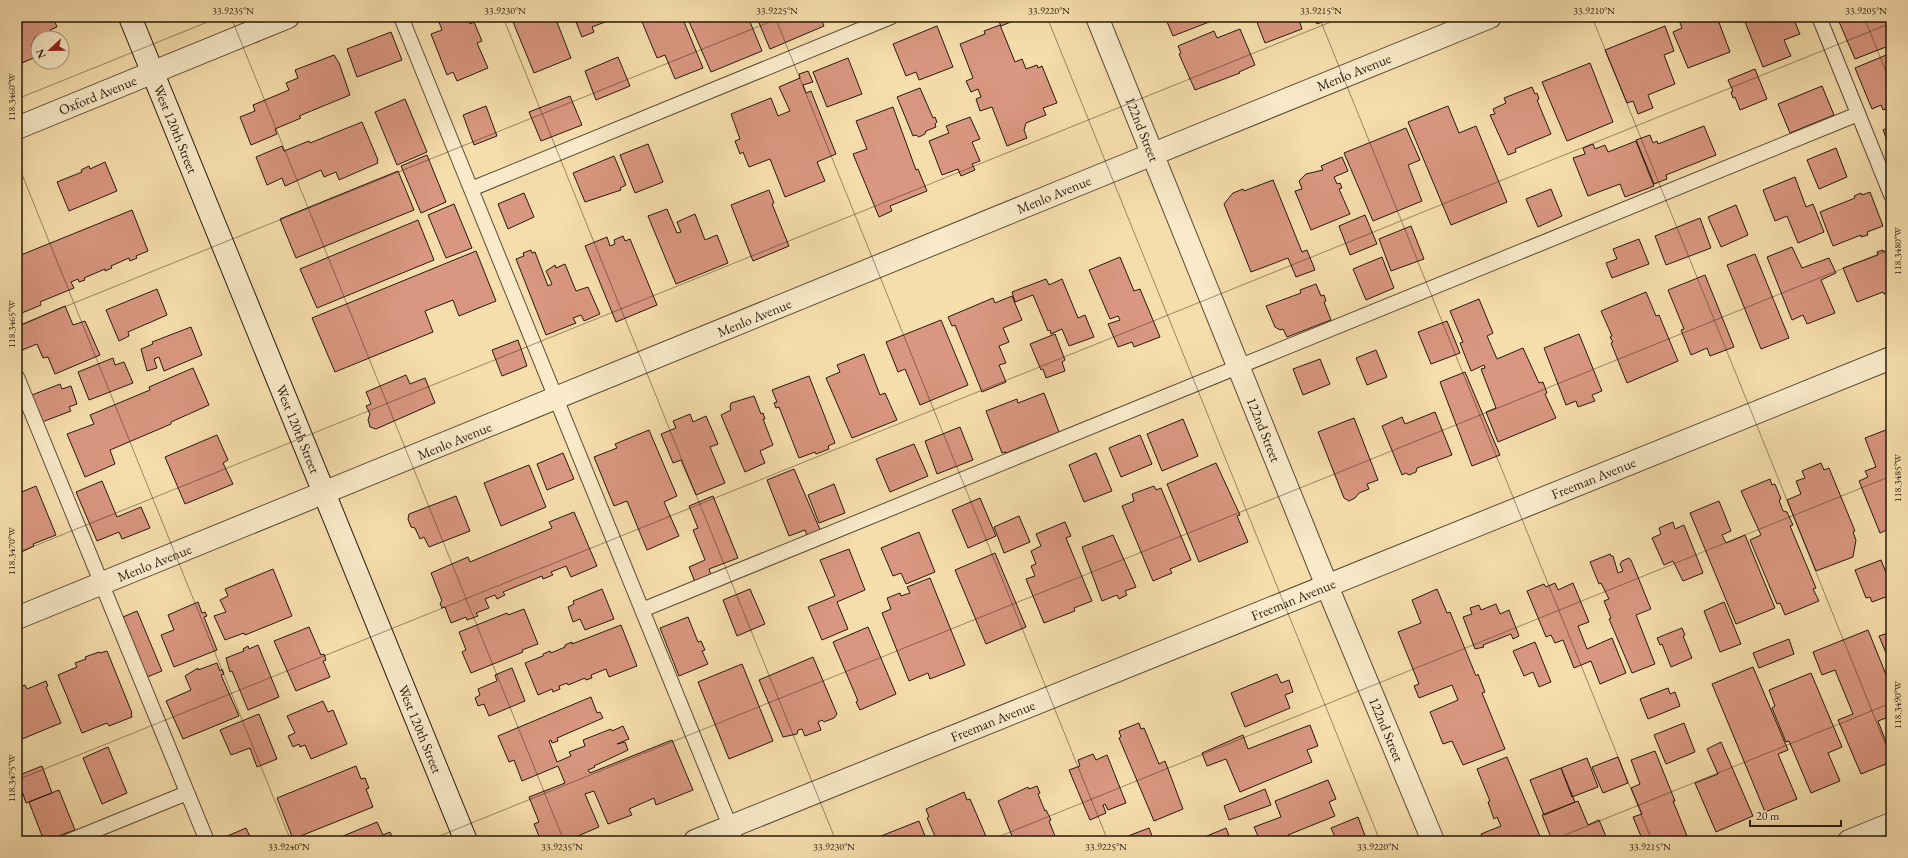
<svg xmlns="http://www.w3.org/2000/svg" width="1908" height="858" viewBox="0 0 1908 858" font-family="'EB Garamond',serif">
	<rect width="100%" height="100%" fill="#f6deac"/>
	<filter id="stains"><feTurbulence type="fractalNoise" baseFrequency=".005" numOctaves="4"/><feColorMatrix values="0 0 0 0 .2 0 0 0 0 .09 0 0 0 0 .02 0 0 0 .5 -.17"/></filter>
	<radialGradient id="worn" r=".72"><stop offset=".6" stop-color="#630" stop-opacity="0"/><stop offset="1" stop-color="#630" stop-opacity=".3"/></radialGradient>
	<path fill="#d99680" stroke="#25190d" d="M17,17H53L57,27L50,30L52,33L40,38L38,36L35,37L31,46L36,57L17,65Z
		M450,17H463L465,22L468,20L470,24L474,22L482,41L477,43L488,68L457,81L453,72L447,75L431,34L442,30L439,22Z
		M511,17H555L571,58L534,73Z
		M574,17H618L592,27L594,32L582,37Z
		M640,17H682L703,68L675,79L665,55L657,58Z
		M687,17H726L728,22L740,17H748L762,51L711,72Z
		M759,17H820L824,26L770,49L757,18Z
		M997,17H1023L1001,26Z
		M1165,17H1222L1173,36Z
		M1255,17H1298L1302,29L1265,43Z
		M1314,17H1334L1317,24Z
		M1687,17H1717L1730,52L1688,68L1673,32L1682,28L1679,20Z
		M1743,17H1796L1797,19L1794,20L1800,34L1784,40L1791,56L1763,67Z
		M1837,17H1891V45L1855,59Z
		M1000,25L1015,62L1022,59L1026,69L1037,65L1038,68L1042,66L1057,103L1043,108L1046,115L1026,123L1024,130L1027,138L1007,146L992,107L980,111L976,99L981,97L978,89L971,92L966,81L973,78L960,44L985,34L984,31Z
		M937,26L953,67L919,80L916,72L906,76L893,44Z
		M1665,26L1674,51L1664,55L1675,84L1648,95L1653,108L1638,114L1633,101L1627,103L1605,50Z
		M1240,29L1255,65L1239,72L1240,73L1195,90L1179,54L1181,53L1178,46L1214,31L1217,38Z
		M391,32L402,60L357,77L347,49Z
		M1891,53V107L1883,110L1881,105L1872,109L1855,68Z
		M334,55L339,63L350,95L299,116L301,118L275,129L277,134L251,145L240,117L255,111L253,105L289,90L286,83L298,78L295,70Z
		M618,57L630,86L596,100L585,71Z
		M848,58L862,94L827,107L813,72Z
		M1590,63L1613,122L1567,141L1542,82Z
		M1755,69L1767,99L1740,110L1735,97L1733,98L1731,92L1733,91L1728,80Z
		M808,71L813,82L803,85L806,93L811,91L836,154L817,162L825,181L785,197L770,159L749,167L743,152L740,154L735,141L740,139L731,114L771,98L778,116L790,111L779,87L800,78L799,74Z
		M1822,86L1834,115L1790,133L1778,104Z
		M1532,87L1535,94L1537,93L1539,99L1537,100L1551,134L1515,149L1516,152L1508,155L1490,115L1495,114L1493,109L1506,103L1504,98Z
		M920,88L933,118L935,117L937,122L935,124L936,127L926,131L925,134L919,137L916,135L913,136L897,97Z
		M570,96L582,125L541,141L529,112Z
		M405,99L427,152L397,165L375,112Z
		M486,106L497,136L474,145L463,115Z
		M1448,106L1459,133L1476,126L1507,202L1451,225L1408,122Z
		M893,107L916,170L918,169L927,191L890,206L892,211L879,217L853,154L867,149L856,121Z
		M970,117L980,139L972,142L980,161L972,164L975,170L961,176L958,169L942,175L929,141L949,133L946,126Z
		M362,122L378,160L377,161L378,163L339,180L336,172L324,177L321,170L285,186L282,178L267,185L256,157L282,146L284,151L309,141L310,143Z
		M1704,126L1716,155L1666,175L1667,179L1654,184L1636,140L1650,135L1653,143L1657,141L1658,144Z
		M1891,126V150L1883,130Z
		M1406,128L1420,160L1408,165L1422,201L1373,221L1344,153Z
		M1636,141L1654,186L1625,197L1620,184L1588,196L1573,158L1585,154L1583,148L1593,144L1595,149L1605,145L1608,152Z
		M648,144L663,182L635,193L620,155Z
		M1836,148L1847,177L1819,189L1807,160Z
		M427,155L446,202L421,213L401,166Z
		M614,156L626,185L620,188L621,190L585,202L573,173Z
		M1342,157L1348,171L1334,177L1337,184L1340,183L1342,188L1339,189L1350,214L1311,230L1295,191L1302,189L1299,181L1306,174L1323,170L1321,166Z
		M105,162L117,191L69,211L57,182L82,172L81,170L89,166L90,169Z
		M398,171L414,210L296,258L280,219Z
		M1795,177L1806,207L1813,204L1824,232L1798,243L1787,216L1775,221L1763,190Z
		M1273,180L1302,252L1307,250L1315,270L1296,277L1288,258L1251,272L1224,204L1233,193L1243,189L1244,191Z
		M1551,189L1562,216L1538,227L1526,199Z
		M769,190L774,203L772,204L789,246L753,261L731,205Z
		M1870,192L1883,226L1867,232L1868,235L1861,237V235L1833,246L1820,212L1855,198L1854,196L1861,193L1862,195Z
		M524,193L534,217L508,229L498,204Z
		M454,204L472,248L446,258L428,215Z
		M1736,205L1748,235L1721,247L1708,217Z
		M667,209L677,233L681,232L677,222L695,214L705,240L717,235L728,263L676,284L648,216Z
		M132,210L148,251L136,256L137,258L130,261L129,258L111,266L112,268L105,271V269L84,278L85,280L79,282L78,279L71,282L74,288L40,302L41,305L17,315V251H19L21,255Z
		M1365,215L1377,244L1350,255L1339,226Z
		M1700,218L1711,248L1666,265L1655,236Z
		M418,220L434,260L317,308L300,269Z
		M1411,226L1424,259L1391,271L1379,239Z
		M623,236L625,241L630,239L657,305L616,322L585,246L607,237L610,246L615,244L614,240Z
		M1639,239L1649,264L1612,278L1606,263L1617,259L1613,249Z
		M1792,247L1802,268L1829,258L1836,273L1821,280L1835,313L1807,324L1803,315L1792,320L1767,257Z
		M1891,249V292L1884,294L1883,292L1857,302L1843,268L1878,255L1877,252L1883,250L1884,252Z
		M531,250L532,253L535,252L548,286L552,284L546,271L555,265L556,268L565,264L576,291L588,287L600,314L584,321L581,315L573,318L576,323L546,335L516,259L524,256L523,253Z
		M476,251L496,301L459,316L453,300L425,311L433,332L335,372L312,318Z
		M1755,254L1789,338L1761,349L1727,265Z
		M1120,257L1134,291L1140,289L1160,337L1134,347L1132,342L1118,347L1108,324L1120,320L1118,316L1110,319L1089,270Z
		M1382,257L1394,288L1366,300L1353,269Z
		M1705,275L1734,347L1710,356L1707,348L1691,355L1681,330L1684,329L1668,290Z
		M1046,279L1049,285L1062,279L1078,318L1085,315L1094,337L1069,346L1062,329L1051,334L1050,330L1048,331L1033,295L1015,302L1012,292Z
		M1316,284L1321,296L1324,295L1326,301L1324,302L1331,320L1287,337L1283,329L1280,330L1275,327L1266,306L1301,293L1300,290Z
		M157,289L167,315L128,332L129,336L119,341L106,310Z
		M1646,292L1656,316L1659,315L1678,361L1627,383L1611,343L1613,342L1610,337L1612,336L1601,311Z
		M1012,296L1022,320L1003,328L1009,342L999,346L1006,363L999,365L1006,382L982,392L955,325L952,326L948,317L993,298L995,303Z
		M1479,299L1493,333L1487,336L1497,359L1523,348L1539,383L1543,382L1547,393L1545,394L1556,418L1498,442L1486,412L1496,408L1481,369L1485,368L1484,365L1471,371L1460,343L1463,342L1450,311Z
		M65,306L73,325L85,321L100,355L55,374L48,357L43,358L37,344L17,352V327Z
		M941,320L968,385L920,405L905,369L898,372L886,342Z
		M1447,321L1460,353L1431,364L1418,332Z
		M191,327L202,355L164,371L159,357L154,359L157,368L147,371L141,349L153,344L152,342Z
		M1055,334L1065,360L1062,362L1065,371L1046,378L1043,369L1041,370L1030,344Z
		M1579,334L1602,391L1592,395L1595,401L1578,407L1576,401L1566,405L1544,348Z
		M518,340L527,366L502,376L492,350Z
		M1376,350L1387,377L1367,385L1356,358Z
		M864,354L880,395L885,393L897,420L852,438L826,378L840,372L837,365Z
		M113,358L115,365L124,362L133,383L89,400L78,372Z
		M1320,359L1330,384L1303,395L1293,369Z
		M193,368L209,405L171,422V424L110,450L115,464L85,477L67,434L94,424L90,415L150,390L149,387Z
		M1465,372L1500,455L1472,466L1440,382Z
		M406,375L410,384L425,378L435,403L376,429L370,427L368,420L370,414L366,406L371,404L366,392Z
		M809,376L835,443L828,446L829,449L816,454L815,452L799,458L779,407L776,408L774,403L777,402L772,390Z
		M60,384L62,389L71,386L77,404L69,407L71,411L42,422L32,395Z
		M1044,393L1059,432L1006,453V452L1002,453L986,411L1017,399L1018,403Z
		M754,396L761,414L763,413L765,419H763L773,445L760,451L765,463L745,472L721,415L731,410L730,407L731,403Z
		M1435,412L1452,455L1417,468L1416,472L1409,475L1406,473L1402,475L1382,426L1402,417L1405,424Z
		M690,414L693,422L706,416L718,444L710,447L725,483L696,495L681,460L673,463L661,434L676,428L673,421Z
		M1354,418L1378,480L1367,484L1369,489L1359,493L1355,498L1349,501L1344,498L1318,432Z
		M1183,419L1198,456L1162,471L1147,434Z
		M960,427L973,460L937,474L925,441Z
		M1891,428V528L1880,533L1859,481L1868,477L1865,471L1876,467L1865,438Z
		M649,430L677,496L664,502L679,536L647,550L627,501L614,506L594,457L617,448L615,444Z
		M217,435L228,460L223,463L233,484L185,504L165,457Z
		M1140,435L1152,464L1121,477L1109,448Z
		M914,444L928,476L890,492L876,459Z
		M563,453L574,479L547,490L537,464Z
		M1096,453L1112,491L1084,502L1069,465Z
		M1216,463L1240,515L1237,516L1248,542L1199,562L1167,484Z
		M1821,463L1824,470L1829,468L1855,531L1853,532L1856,540L1853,557L1816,571L1787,500L1801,494L1796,481L1805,478L1802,471Z
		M529,465L546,507L501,526L484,483Z
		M794,469L821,532L808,538L805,530L789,536L767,480Z
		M1770,479L1772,485L1775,484L1781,499L1779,500L1783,511L1787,512L1793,525L1790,526L1816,588L1813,589L1819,601L1785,615L1780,603L1777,604L1750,540L1761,535L1741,491Z
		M102,481L117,517L141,507L150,528L122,539L119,532L97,541L76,492Z
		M834,484L845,513L819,523L808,495Z
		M36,486L56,535L33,544L34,546L17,554V494Z
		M1154,486L1156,490L1161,488L1191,560L1170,569L1172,573L1153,581L1122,506L1134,501L1132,494Z
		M456,496L470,531L429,547L424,537L420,539L415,528L411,527L408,519L409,514Z
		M713,496L738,558L709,569L711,575L695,582L689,567L705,560L693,530L698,528L689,506Z
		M980,498L996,536L968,548L952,510Z
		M1719,501L1731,531L1722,535L1726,543L1745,535L1775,608L1736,624L1690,513Z
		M574,512L597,566L571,577L566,566L551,572L553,575L543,579L542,576L503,592L505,595L497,599L495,595L485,599L489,608L476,613L478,616L467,620L466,617L451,623L445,607L442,608L440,603L442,601L431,573L468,557L470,562L552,528L549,522Z
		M1019,516L1030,542L1004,553L994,527Z
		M1065,522L1071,536L1066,538L1092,601L1074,608L1075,611L1044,623L1026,579L1035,576L1031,566L1036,564L1031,551L1041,546L1036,534Z
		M1673,522L1675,529L1684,525L1702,570L1703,573L1683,581L1673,561L1664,565L1652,538L1661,534L1659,528Z
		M919,532L935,572L906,584L901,573L893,576L881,548Z
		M1113,535L1136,587L1125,591L1127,595L1119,599L1117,595L1102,601L1082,547Z
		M849,549L865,590L837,602L848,629L822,640L808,607L835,596L820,560Z
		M995,553L1026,627L986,644L955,570Z
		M1610,554L1611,556H1613L1618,573L1623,571L1620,564L1622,561L1629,558L1631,560L1651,609L1636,615L1655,664L1632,673L1609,619L1611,618L1604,601L1609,599L1601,583L1599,584L1590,562Z
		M1881,560L1891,585V595L1872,602L1870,597L1866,598L1855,570Z
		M273,569L292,616L245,635L244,633L225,640L214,616L226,612L220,600L228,596L225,589Z
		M930,578L965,665L930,679L928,673L909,681L882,613L891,609L887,598L900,593L901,596L910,593L907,587Z
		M1555,583L1558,590L1573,583L1589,622L1578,626L1587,649L1612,638L1626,673L1600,684L1591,661L1574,668L1563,640L1555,643L1551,635L1546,637L1527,591L1544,584L1546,587Z
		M602,589L614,619L585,630L580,619L573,622L568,607L574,604L573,601Z
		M750,589L765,624L737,636L723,600Z
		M1437,589L1447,613L1450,612L1476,676L1478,674L1485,692L1482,693L1505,749L1463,765L1452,741L1443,744L1430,712L1458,700L1452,685L1419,698L1414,686L1419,684L1398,632L1421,623L1412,600Z
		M198,602L202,613L205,612L207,616L204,617L217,650L174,667L161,635L174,630L168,615Z
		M1724,602L1741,644L1720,652L1704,611Z
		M1496,604L1500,614L1509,610L1519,636L1513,639L1511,634L1483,645L1484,647L1475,649L1463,617L1472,614L1470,608L1479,605L1481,610Z
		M524,609L538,644L522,650L523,652L471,673L462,652L466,650L459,632L507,613L508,615Z
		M137,611L162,671L147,677L123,617Z
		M688,617L698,642L701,641L705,650L702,651L708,664L679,676L660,628Z
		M621,625L637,666L609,677L606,669L591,675L592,678L586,680L585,678L568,685L567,683L559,686L560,689L553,692L552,689L538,695L525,663L543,656V654L550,651L551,653L565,647V645L572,642V644Z
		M309,627L321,655L324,654L326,660L323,661L330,677L296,691L274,641Z
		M868,627L896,694L860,710L856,702L858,701L833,642Z
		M1682,628L1685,635L1683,636L1692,658L1671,667L1662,644L1660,645L1657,638Z
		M1868,630L1891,687V716L1878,721L1891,755V762L1861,774L1838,720L1853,714L1835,670L1822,675L1813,652Z
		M1891,632V651L1886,653L1879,636Z
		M1789,639L1794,654L1759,668L1753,653Z
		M1535,642L1551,682L1539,687L1533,672L1524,676L1513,651Z
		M258,645L279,697L248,710L232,671L230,672L226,658L244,651L243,649L248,646L249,649Z
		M107,651L132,713H131L132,717L109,726L107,723L82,733L58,675L77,667L75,663L86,659L85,657L99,652L100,653Z
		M813,657L837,714L834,718L824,722L822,720L818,722L821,730L805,736L802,729L798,730L797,734L783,737L759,680Z
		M217,663L220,671L222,669L224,674L221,675L239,716L183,739L166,701L191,690L185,676L198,668V670Z
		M742,664L773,741L729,759L698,682Z
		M1753,667L1788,750L1778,754L1797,799L1765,812L1712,684Z
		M512,668L525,701L489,716L484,704L478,706L475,698L480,695L478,689L497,681L495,675Z
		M1811,673L1842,747L1828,753L1840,781L1811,793L1789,741L1786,742L1772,708L1775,706L1769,690Z
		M1277,674L1281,683L1289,680L1293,692L1285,695L1290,708L1245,727L1231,693Z
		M46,681L48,686L46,687L61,723L17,741V688L25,685L27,689Z
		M1668,688L1670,694L1675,692L1680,706L1648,719L1640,699Z
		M591,697L597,713L600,712L603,718L557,738L558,741L552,743L551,740L549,741L557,762L571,756L569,752L585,746L583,740L611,729L612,731L623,726L629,739L617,744L625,742L628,750L594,766L595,767L588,770L590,773L672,740L693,790L656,805L654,798L629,809L632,815L608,824L594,791L585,794L599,827L566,841H541L534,824L539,822L529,797L565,783L558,766L522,781L514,760L509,762L498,736Z
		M323,701L328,712L333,710L347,744L311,759L305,745L300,747L299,744L293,747L288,736L295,733L287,716Z
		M259,714L277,759L257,767L250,748L231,755L220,730Z
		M1139,723L1141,729L1144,728L1159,764L1165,761L1183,809L1154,821L1119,738L1121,737L1119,731Z
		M1684,723L1695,752L1666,764L1654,735Z
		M1310,725L1318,746L1307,750L1312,762L1240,792L1226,759L1207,766L1202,753L1243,735L1248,749Z
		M1721,742L1753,816L1716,832L1695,783L1718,774L1707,749Z
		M108,747L127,793L102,804L83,758Z
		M1655,751L1675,801H1673L1689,841H1643L1633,817L1642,814L1631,788L1640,784L1631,760Z
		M1093,754L1096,760L1107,755L1126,803L1108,810L1105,804L1103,805L1106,813L1090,820L1069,770L1080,766L1078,760Z
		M1507,757L1542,841H1484L1481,834L1501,826L1497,817L1494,819L1488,802L1490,801L1477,769Z
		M1618,757L1628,783L1603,793L1592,767Z
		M1587,758L1598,787L1572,797L1561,768Z
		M42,766L52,793L26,803L17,776Z
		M356,766L361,779L365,778L369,788L366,789L373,807L293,839L277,798Z
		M1561,768L1575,802L1544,815L1530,780Z
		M1328,780L1336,799L1329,802L1335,816L1288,835L1289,838L1281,841H1260L1254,827L1281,817L1275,801Z
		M1037,786L1040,793L1038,794L1045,811L1046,810L1051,820L1049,821L1057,841H1014L998,801L1028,787L1029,789Z
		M1265,789L1271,805L1229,820L1224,806Z
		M59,790L75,830L44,841L29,802Z
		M964,792L967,800L970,799L988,841H937L927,818L929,817L926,809Z
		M1578,801L1588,825L1599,820L1608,841H1551L1552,840L1542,815Z
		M1358,817L1367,841H1337L1331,828Z
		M919,821L927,841H877L876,838Z
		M377,822L383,835L390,832L394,841H331Z
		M17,824L23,838L17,841Z
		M246,828L252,841L218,840Z
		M1149,828L1154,841H1124L1123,838Z
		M1226,828L1231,841H1195Z"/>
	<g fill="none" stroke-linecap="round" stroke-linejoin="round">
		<defs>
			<path id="lane" d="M401,17L736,841
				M1819,17L1891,195
				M471,189L891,17
				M17,377L207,841
				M642,610L1858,114
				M69,841L187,793"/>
			<g id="street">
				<path id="s1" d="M1097,17L1327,586L1433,841"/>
				<path id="s2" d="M17,128L288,17"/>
				<path id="s3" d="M17,618C509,421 998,215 1490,17"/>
				<path id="s4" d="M695,841L1891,358"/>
				<path d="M1849,841L1891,824"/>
			</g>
			<g id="secondary">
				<path id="s5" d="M130,17L466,841"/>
			</g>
		</defs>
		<use href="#lane" stroke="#594a35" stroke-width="16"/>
		<use href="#street" stroke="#594a35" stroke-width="24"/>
		<use href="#secondary" stroke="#25190d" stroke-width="24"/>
		<use href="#lane" stroke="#f9eac9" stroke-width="14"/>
		<use href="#street" stroke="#f9eac9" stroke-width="22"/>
		<use href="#secondary" stroke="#f9eac9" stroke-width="22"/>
	</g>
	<path fill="none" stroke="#25190d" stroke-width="1" stroke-opacity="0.45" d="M231,17L564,841M503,17L836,841M775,17L1108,841M1047,17L1380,841M1319,17L1652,841M1592,17L1891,758M1864,17L1891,84M17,99L220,17M17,162L291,841M17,326L782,17M17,553L1343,17M17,780L1891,23M17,835L19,841M427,841L1891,249M988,841L1891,476M1550,841L1891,703"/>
	<g text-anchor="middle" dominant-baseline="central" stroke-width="3" stroke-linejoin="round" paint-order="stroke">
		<g font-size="14" fill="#25190d" stroke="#f9eac9">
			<text stroke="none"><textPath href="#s3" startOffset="1444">Menlo Avenue</textPath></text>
			<text stroke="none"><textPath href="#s2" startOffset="87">Oxford Avenue</textPath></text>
			<text stroke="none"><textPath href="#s5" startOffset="121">West 120th Street</textPath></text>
			<text stroke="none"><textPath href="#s1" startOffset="121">122nd Street</textPath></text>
			<text stroke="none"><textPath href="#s3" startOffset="1120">Menlo Avenue</textPath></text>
			<text stroke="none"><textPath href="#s3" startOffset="796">Menlo Avenue</textPath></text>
			<text stroke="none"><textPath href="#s5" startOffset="445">West 120th Street</textPath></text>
			<text stroke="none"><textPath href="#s1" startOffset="445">122nd Street</textPath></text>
			<text stroke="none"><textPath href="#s3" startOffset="472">Menlo Avenue</textPath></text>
			<text stroke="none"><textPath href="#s4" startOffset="969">Freeman Avenue</textPath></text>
			<text stroke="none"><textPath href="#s3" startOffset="148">Menlo Avenue</textPath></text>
			<text stroke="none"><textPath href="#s4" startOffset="645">Freeman Avenue</textPath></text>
			<text stroke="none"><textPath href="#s4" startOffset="321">Freeman Avenue</textPath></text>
			<text stroke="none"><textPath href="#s5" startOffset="769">West 120th Street</textPath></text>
			<text stroke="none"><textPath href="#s1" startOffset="769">122nd Street</textPath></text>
		</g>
	</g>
	<rect width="1908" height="858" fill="none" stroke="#f6deac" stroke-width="44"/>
	<g transform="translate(50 50) rotate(248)"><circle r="19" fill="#f9eac9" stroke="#a4967e"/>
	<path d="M0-3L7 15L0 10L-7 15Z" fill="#8f2418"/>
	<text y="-6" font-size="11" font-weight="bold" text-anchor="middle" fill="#25190d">N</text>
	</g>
	<path d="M1750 820v6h91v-6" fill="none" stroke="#25190d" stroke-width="2"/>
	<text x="1756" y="820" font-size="12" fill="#25190d" stroke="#f9eac9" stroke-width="3" paint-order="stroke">20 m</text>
	<rect x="22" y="22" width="1864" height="814" fill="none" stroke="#25190d" stroke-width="1.5"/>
	<g font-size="10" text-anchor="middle" fill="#25190d">
		<text x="233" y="14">33.9235°N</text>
		<text x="505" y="14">33.9230°N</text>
		<text x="777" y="14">33.9225°N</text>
		<text x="1049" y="14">33.9220°N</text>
		<text x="1321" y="14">33.9215°N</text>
		<text x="1594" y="14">33.9210°N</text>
		<text x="1866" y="14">33.9205°N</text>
		<text transform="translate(11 97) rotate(-90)" y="4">118.3460°W</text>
		<text transform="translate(1897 251) rotate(-90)" y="4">118.3480°W</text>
		<text transform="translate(11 324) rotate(-90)" y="4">118.3465°W</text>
		<text transform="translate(1897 478) rotate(-90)" y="4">118.3485°W</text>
		<text transform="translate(11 551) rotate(-90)" y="4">118.3470°W</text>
		<text transform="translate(1897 705) rotate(-90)" y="4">118.3490°W</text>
		<text transform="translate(11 778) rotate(-90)" y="4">118.3475°W</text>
		<text x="289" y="850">33.9240°N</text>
		<text x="562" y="850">33.9235°N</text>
		<text x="834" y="850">33.9230°N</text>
		<text x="1106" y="850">33.9225°N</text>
		<text x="1378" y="850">33.9220°N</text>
		<text x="1650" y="850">33.9215°N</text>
	</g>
	<rect width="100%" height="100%" filter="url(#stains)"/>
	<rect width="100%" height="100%" fill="url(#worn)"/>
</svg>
